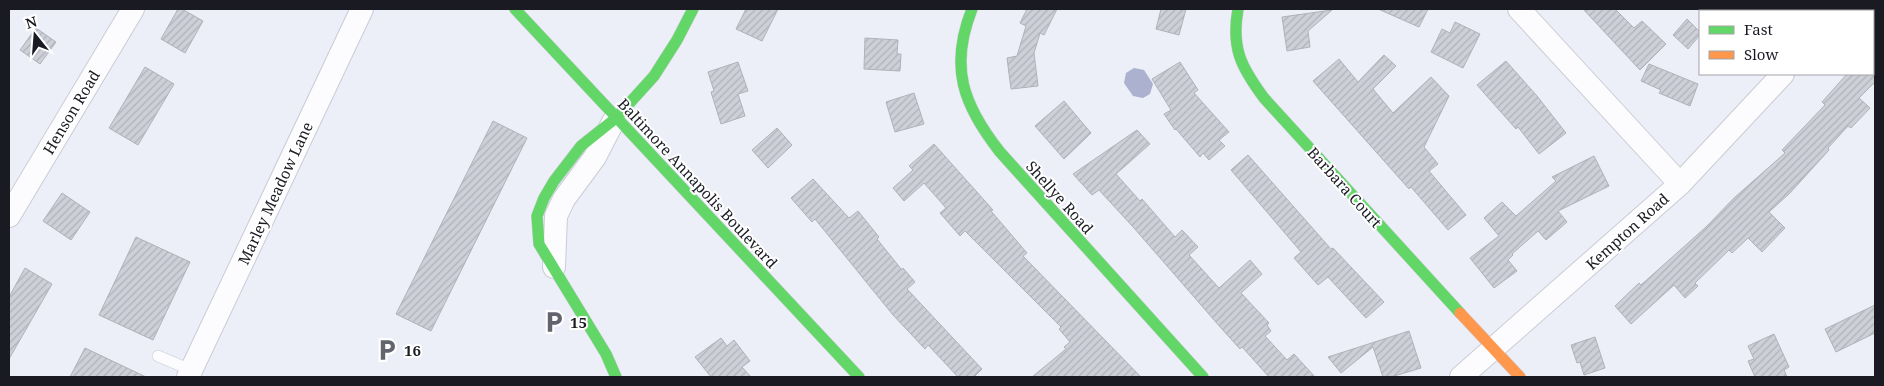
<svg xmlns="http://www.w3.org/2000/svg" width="1884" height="386" viewBox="0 0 1884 386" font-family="'Noto Serif',serif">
	<defs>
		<pattern id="building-hatch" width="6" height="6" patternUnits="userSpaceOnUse" patternTransform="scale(1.25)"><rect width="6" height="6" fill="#ced0d9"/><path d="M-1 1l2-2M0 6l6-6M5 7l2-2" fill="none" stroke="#b0b2ba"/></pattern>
	</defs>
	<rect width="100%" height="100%" fill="#eceef8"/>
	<path fill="#abb1ce" d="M1134,68L1144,70L1153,84L1150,94L1143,98L1133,96L1124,83L1126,73Z"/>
	<path fill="url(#building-hatch)" stroke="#b0b2b9" d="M178,9H182L203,21L185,53L161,39Z
		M746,9H778L762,41L736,29Z
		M1027,9H1057L1044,35L1040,33L1034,53L1038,86L1011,89L1007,58L1017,56L1026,26L1020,23Z
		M1161,9H1186L1179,35L1156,29Z
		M1378,9H1428L1419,27Z
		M1583,9H1615L1634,28L1642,21L1666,44L1640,70Z
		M1332,10L1308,31L1310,47L1287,51L1282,17Z
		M1687,19L1700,32V35L1688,49L1673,35Z
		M1455,22L1480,34L1463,68L1431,52L1442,29L1450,33Z
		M36,28L56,42L40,64L20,50Z
		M865,38L898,40L897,54H901L900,71L864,69Z
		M1384,55L1396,66L1373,89L1393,113L1431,77L1449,96L1424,147L1438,164L1429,171L1466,215L1448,230L1411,187L1409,189L1313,81L1339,59L1358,82Z
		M1506,61L1537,96L1566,133L1539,154L1518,127L1516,129L1477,85Z
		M738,62L748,91L738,94L745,116L721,124L711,92L714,91L708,72Z
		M1180,62L1198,90L1194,93L1229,132L1219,140L1225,146L1209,160L1203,153L1200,157L1176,129L1175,130L1164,114L1171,110L1152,79Z
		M1649,64L1698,84L1690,106L1659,93L1661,90L1641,81Z
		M145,67L174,84L138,145L109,128Z
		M1847,74H1875V82L1859,98L1870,108L1851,128L1848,126L1828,148L1829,150L1790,193L1769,212L1785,228L1762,252L1748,238L1732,253L1729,250L1695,283L1698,286L1685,298L1674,285L1631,324L1615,306L1639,283L1641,285L1706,227L1734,198L1785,153L1782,150L1825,105L1822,102Z
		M914,93L924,124L895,132L886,102Z
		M1064,101L1091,133L1064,159L1035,126Z
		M493,121L527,138L431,331L396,314Z
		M777,128L792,145L768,168L752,150Z
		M1137,130L1150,144L1116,174L1140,201L1142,199L1175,237L1182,230L1198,247L1189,255L1219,288L1250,260L1262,274L1241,293L1269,323L1267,325L1271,331L1265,336L1287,360L1294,354L1315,377H1269L1242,347L1240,349L1221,328L1134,228L1099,190L1092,195L1073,174Z
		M934,144L993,210L991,211L1027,253L1023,256L1141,377H1032L1066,349L1064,347L1070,342L1059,329L1061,327L965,231L960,236L940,213L946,208L924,183L904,201L893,188L913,170L909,166Z
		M1248,155L1331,249L1333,248L1384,302L1366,318L1328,277L1318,285L1294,258L1301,252L1231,170Z
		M1594,156L1609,186L1558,211L1567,222L1546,240L1538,231L1512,254L1513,255L1508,260L1517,271L1494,288L1470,258L1499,236L1484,218L1502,202L1516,216L1556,181L1552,177Z
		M813,179L849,218L858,211L879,237L877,239L902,270L903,268L915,282L907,289L982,369L974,377H958L928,345L925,349L893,315L815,219L812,222L791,198Z
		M62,193L90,212L71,240L43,221Z
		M136,237L190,262L153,340L99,315Z
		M25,268L52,284L9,359V297Z
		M1875,305V333L1836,352L1825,329Z
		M1409,331L1421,368L1391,377H1383L1373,347L1341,373L1328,357Z
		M1774,334L1789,367L1784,370L1787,377H1755L1748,361L1754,359L1748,346Z
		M1595,337L1605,368L1584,375L1580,362L1577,363L1571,345Z
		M721,338L727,346L734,340L750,361L742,367L751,377H711L695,357Z
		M85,348L146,377H70Z"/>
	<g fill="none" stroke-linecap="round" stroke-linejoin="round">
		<defs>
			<path id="lane" d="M158,356L191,370"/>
			<path id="street" d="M1519,9L1680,184
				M1841,11L1843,9
				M9,216L133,9
				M554,267L556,216L564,199L595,157L613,122
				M188,377L362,9
				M1461,377L1680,184L1783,74"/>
			<path id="fast" d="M515,9L859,377
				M972,9C949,67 963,105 1000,152L1203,377
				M1238,9C1231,48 1241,67 1264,98L1460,313
				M616,377L606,354L539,244L537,216L544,198L554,181L581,146L616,118L654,76L677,40L693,9"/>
			<path id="slow" d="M1460,313L1520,377"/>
		</defs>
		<use href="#lane" stroke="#caccd5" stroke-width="12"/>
		<use href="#street" stroke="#caccd5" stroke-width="24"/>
		<use href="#fast" stroke="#caccd5" stroke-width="12"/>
		<use href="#slow" stroke="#caccd5" stroke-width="12"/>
		<use href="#lane" stroke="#fcfcfe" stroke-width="11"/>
		<use href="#street" stroke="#fcfcfe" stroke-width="22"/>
		<use href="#fast" stroke="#63d668" stroke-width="11"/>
		<use href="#slow" stroke="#ff974d" stroke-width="11"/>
	</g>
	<defs>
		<symbol id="parking-bare" viewBox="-9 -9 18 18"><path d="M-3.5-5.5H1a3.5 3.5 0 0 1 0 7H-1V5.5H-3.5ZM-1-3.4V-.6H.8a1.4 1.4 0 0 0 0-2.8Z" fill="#63646d" stroke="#fff" stroke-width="2.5" paint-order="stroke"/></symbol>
	</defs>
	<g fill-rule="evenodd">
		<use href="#parking-bare" x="538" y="306" width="32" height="32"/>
		<use href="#parking-bare" x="371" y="334" width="32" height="32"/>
	</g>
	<g text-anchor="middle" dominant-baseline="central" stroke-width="4" stroke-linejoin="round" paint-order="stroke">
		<g font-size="15" fill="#191a22" stroke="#fff">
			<text transform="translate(71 112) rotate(-59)">Henson Road</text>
			<text transform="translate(698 183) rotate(47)">Baltimore Annapolis Boulevard</text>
			<text transform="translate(1345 187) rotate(48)">Barbara Court</text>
			<text transform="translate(275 193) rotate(-65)">Marley Meadow Lane</text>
			<text transform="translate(1060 197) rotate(48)">Shellye Road</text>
			<text transform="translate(1627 231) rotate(-42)">Kempton Road</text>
		</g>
		<g font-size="15" font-weight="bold" fill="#191a22" stroke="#fff" text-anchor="start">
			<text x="570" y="322">15</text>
			<text x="404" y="350">16</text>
		</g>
	</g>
	<rect width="1884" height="386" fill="none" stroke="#191a22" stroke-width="20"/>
	<rect x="1699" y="10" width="175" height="65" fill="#ffffff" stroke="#a3a3a7"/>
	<rect x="1709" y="26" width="25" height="8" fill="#63d668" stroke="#a3a3a7"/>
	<text x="1744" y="35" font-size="15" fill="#191a22">Fast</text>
	<rect x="1709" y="51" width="25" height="8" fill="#ff974d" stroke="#a3a3a7"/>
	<text x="1744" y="60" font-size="15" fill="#191a22">Slow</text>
	<g transform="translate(35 35) rotate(343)" stroke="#ffffff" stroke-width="4" paint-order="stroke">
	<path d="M0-4L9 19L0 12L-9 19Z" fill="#191a22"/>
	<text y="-8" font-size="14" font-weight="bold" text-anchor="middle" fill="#191a22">N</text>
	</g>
</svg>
